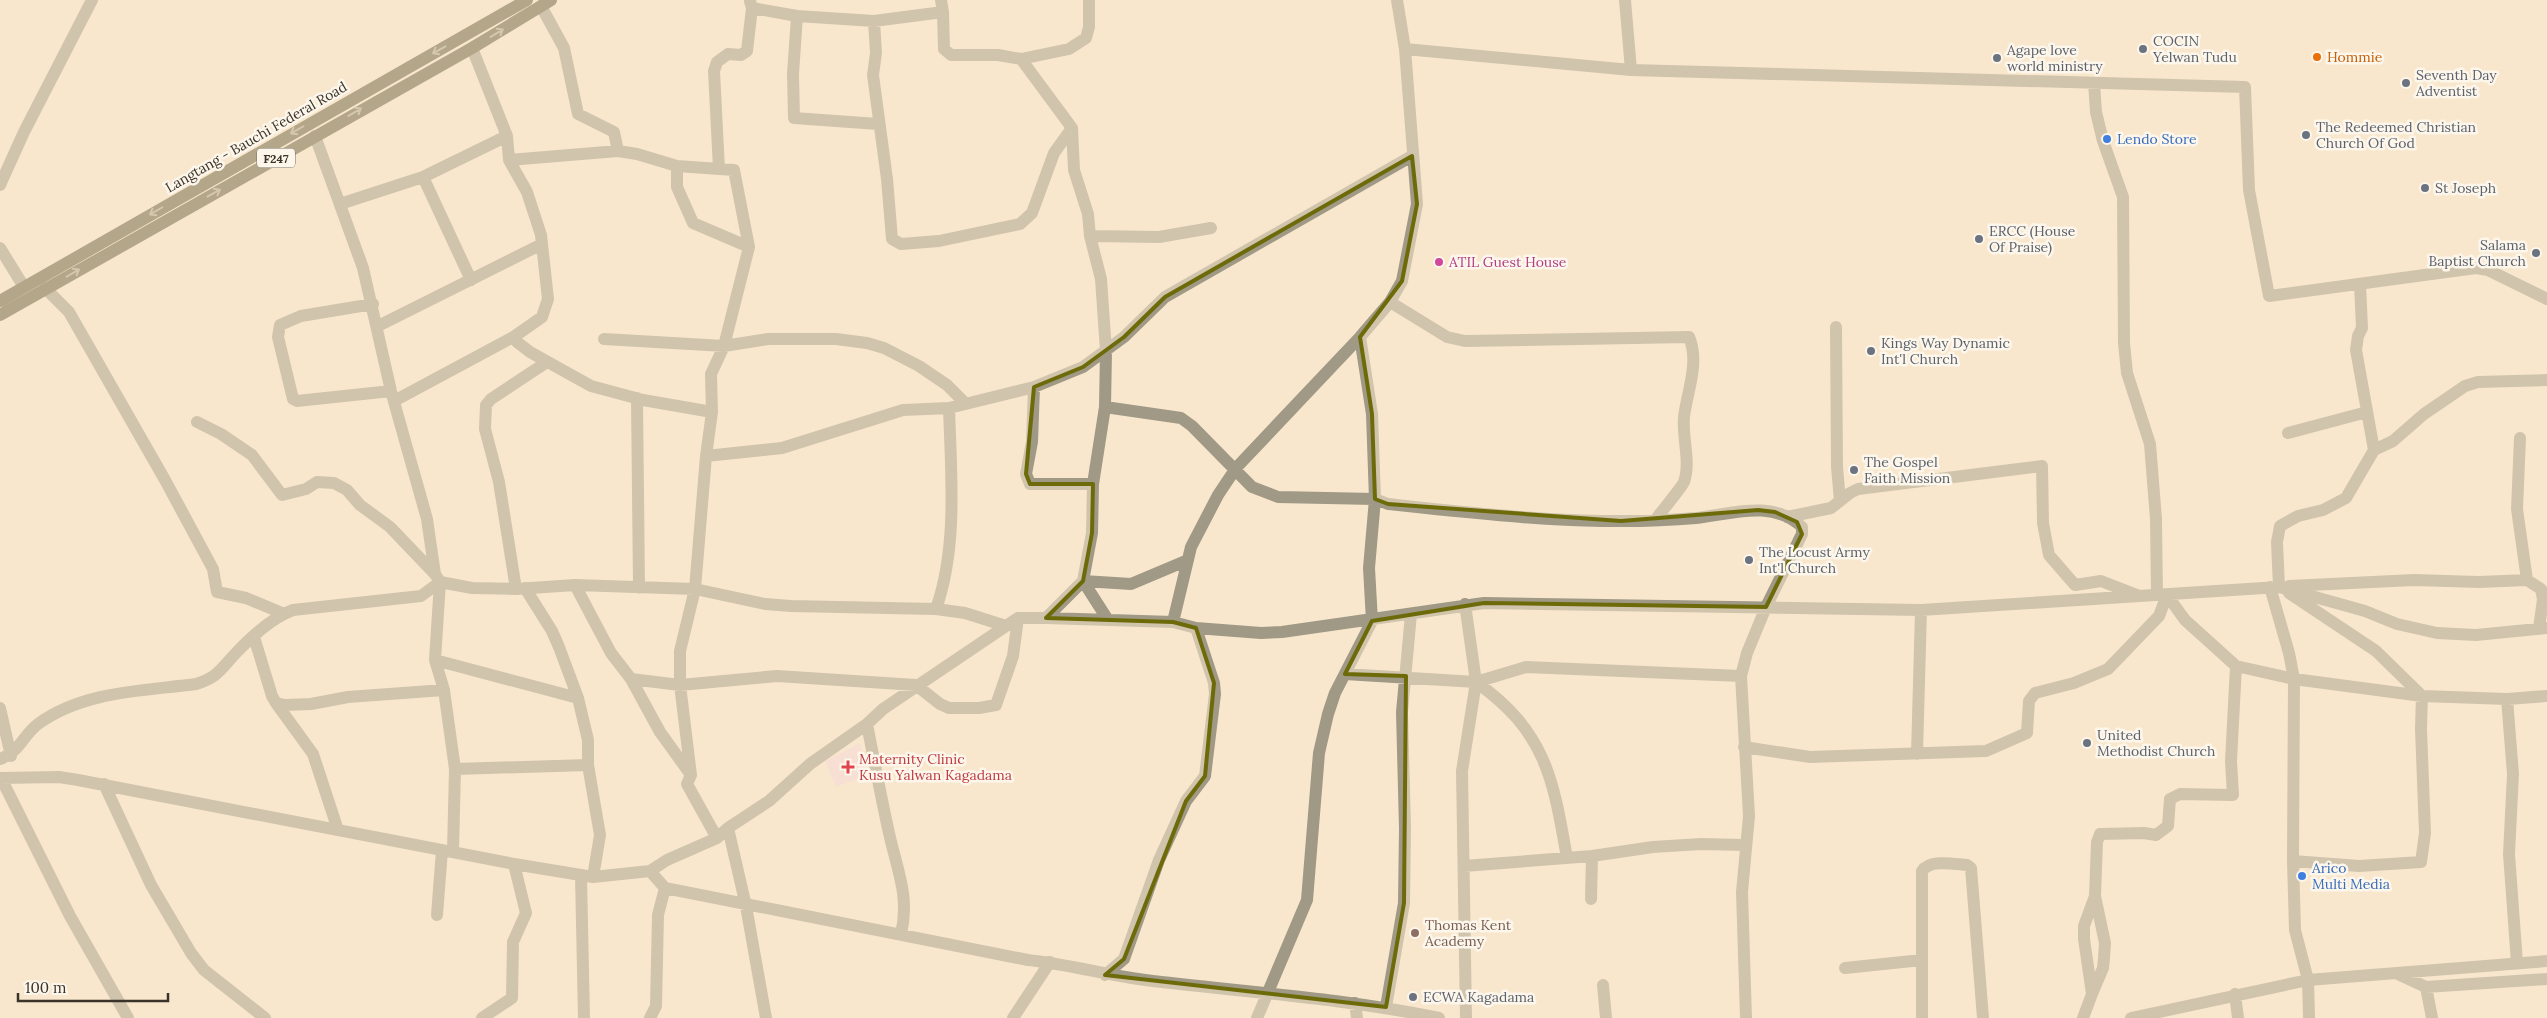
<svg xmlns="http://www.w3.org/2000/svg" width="2547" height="1018" viewBox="0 0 2547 1018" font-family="Lora,serif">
	<rect width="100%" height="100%" fill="#f9e7cd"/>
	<path fill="#f3d8da" d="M860,743L870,774L836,787L825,761Z"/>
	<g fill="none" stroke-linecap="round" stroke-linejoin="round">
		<path stroke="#9f9986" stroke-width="12" d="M1625,0L1631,70
			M541,6L564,48L578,114L614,132L618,151
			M752,8L797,16L874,21L943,12L941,0
			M943,12L944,49L951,55H998L1021,59L1069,49L1086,38L1089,27V0
			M797,16L793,74L794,118L878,124
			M874,21L876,53L873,75L887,179L892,239L901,244L939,241L1020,224L1032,213L1054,153L1072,128
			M1405,49L1631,70L2245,87L2249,190L2269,296L2476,268L2488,270L2547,299
			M1021,59L1072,128L1074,170L1088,214L1090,236L1101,279L1106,351L1105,407L1093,484L1092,533L1083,581L1046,618
			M2094,83L2096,112L2103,141L2123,197L2124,343L2127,373L2150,444L2156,519L2157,595
			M315,136L363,268L391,391L427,519L435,574L440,582L472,588L516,589L575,585L695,589L765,604L791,606L936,609L965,613L1006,626L1018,618H1046L1173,622L1196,628L1261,633L1282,632L1484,603L1921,610L2279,587L2365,611L2397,624L2437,633L2476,635L2547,628
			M509,160L618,151L637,154L677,166L734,170L749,247L724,346L711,374L712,412L706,456L695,589L680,651V685L691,775
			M677,166V187L693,223L749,247
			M719,169L714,71L717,62L728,54L741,55L747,51L752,8L750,1
			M423,177L471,280
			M0,185L24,132L92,0
			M340,204L423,177L507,136
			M1090,236L1159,237L1211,228
			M0,248L24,287
			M2360,284L2362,328L2358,336L2356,350L2374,450
			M45,288L69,312L165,480L213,569L217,592L246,598L282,613
			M1390,302L1447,337L1465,341L1689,337C1700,362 1687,392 1684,417C1682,438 1691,462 1684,482C1682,487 1661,512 1656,519
			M373,304L301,316L280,325L278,337L293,399L297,401L391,391
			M378,326L542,244
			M1836,327L1837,467L1840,501
			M515,336L517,342L530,352L591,386L643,400L712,412
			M604,339L724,346L768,339H836L867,343L884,348L919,366L947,385L966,404
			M1034,387L1032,442L1026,474L1030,484H1093
			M637,398L639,588
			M394,401L515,336L542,317L548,299L541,235L527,192L509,160L507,136L472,48
			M1105,407L1181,418L1192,426L1252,487L1278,497L1375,499L1388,504C1489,515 1594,527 1696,518C1731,514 1773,499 1802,527V534L1766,607L1747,653L1741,676L1749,816L1742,892L1746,1018
			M197,422L221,434L252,455L282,495L306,489L317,482L334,483L347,490L360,505L390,527L435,574
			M2288,433L2367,412
			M2520,438L2517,509L2527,580L2541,589L2543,599L2539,628
			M706,456L782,448L903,410L949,408L1034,387L1083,367L1124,337L1165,297L1412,156
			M1787,517L1831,508L1850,493L1858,489L2042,466L2043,523L2049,555L2075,585L2101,581L2137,595
			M1083,581L1131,584L1188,560
			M1083,581L1108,620
			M440,582L435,660L444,690L455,769L453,852
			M575,585L611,653L631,679L660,732L691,775L687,784L717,838
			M2289,586L2414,580L2479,582L2527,580
			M2270,587L2289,653L2294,679L2293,861L2295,930L2308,980L2309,1018
			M2279,587L2277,542L2280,526L2298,516L2323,510L2346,498L2374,450L2393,441L2424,414L2465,386L2478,382L2547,380
			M525,588L552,631L559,647L578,698L588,740V765L600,835L593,877
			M516,589L499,482L485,429L486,405L491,399L547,362
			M2289,593L2376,651L2422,696L2421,729L2425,833L2421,862L2359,866L2293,861
			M2167,595L2185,620L2236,666L2294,679L2422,696L2507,699L2547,696
			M1465,604L1476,682L1462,771L1466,1018
			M936,609C958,546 951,474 949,408
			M1173,622L1191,547L1218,495L1236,468L1360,337L1390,302L1402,281L1417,204L1405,49L1397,0
			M254,637L272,696L276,703L285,705L311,704L348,697L444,690
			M435,660L578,698
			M1345,674L1476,682L1526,667L1741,676
			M631,679L680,685L777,676L916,685L940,704L949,708H979L996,705L1013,656L1018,618
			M1476,682C1546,732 1553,778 1567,858
			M2507,699L2513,774L2509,854L2517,963
			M276,703L313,754L338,830
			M0,708L11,756
			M867,724C874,760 881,797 889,833C897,870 910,896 901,934
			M1744,747L1810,757L1986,751L2027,733L2029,701L2035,693L2074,683L2108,669L2159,616L2167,595
			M1917,754L1921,610
			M0,759C20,752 23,735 38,724C83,691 143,691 196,684C218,677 220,670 235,654C251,637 271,618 293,610L421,596L440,582
			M455,769L588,765
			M0,778L59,777L78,780L514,864L593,877L650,871L665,888L1028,960C1068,964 1105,975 1145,980C1243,992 1342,998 1439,1018
			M1,778L70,916L128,1018
			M104,784L151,885L191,953L204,970L265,1018
			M728,828L746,906L766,1018
			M1464,866L1592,856L1653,847L1701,844L1745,845
			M650,871L667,860L717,838L728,828L769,801L810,764L867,724L883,709L1006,626
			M581,875L584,1018
			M1591,899L1592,856
			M437,915L442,850
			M1845,968L1922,960
			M2398,974L2426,987L2432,1018
			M1105,975L1124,959L1159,860L1186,801L1205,776L1215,694L1214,683L1196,628
			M1603,985L1606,1018
			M2426,987L2547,979
			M2092,994L2103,968L2104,958L2105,943L2095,896L2097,842L2100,834L2144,833L2156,835L2168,826L2170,799L2180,794L2233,795L2231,761L2236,666
			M2235,994L2238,1018
			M1355,1003L1357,1018
			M1386,1007L1404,903L1405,828L1402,712L1411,614
			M482,1018L512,998L513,942L526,913L514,864
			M650,1018L656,1006L658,915L665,888
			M1013,1018L1050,962
			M1257,1018L1307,900L1319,753L1328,714L1335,693L1372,621L1369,568L1375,499L1372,414L1360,337
			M1922,1018V871C1930,859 1954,864 1967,865L1971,868L1983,1018
			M2083,1018L2092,994L2084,939V926L2095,896
			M2131,1018L2308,980L2547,961"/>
		<path stroke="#615734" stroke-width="12" d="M0,301L527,0
			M0,315L472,48L551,0"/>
	</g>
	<defs><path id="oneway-shaft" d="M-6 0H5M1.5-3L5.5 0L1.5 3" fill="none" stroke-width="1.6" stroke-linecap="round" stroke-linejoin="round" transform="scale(1.25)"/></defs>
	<g stroke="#a79f86">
		<use href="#oneway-shaft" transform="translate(497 33) rotate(-31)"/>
		<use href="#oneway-shaft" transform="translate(439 50) rotate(151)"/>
		<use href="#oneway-shaft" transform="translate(355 112) rotate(-31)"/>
		<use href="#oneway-shaft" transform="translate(297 130) rotate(150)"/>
		<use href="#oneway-shaft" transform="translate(214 193) rotate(-29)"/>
		<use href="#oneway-shaft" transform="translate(156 211) rotate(150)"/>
		<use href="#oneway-shaft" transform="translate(73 273) rotate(-30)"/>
	</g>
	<path d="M0 0H2547V1018H0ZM1412,156L1417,204L1402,281L1360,337L1372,414L1375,499L1388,504L1621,521L1758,510L1775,512L1797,522L1802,534L1766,607L1484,603L1372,621L1345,674L1406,676L1404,903L1386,1007L1105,975L1124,959L1186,801L1205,776L1214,683L1196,628L1173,622L1046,618L1083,581L1092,533L1093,484H1030L1026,474L1034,387L1083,367L1124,337L1165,297Z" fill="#f9e7cd" fill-opacity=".55" fill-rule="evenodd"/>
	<path fill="none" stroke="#6d6b09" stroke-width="4" stroke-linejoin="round" d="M1412,156L1417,204L1402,281L1360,337L1372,414L1375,499L1388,504L1621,521L1758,510L1775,512L1797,522L1802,534L1766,607L1484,603L1372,621L1345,674L1406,676L1404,903L1386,1007L1105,975L1124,959L1186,801L1205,776L1214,683L1196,628L1173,622L1046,618L1083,581L1092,533L1093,484H1030L1026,474L1034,387L1083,367L1124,337L1165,297Z"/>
	<g fill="#6b7280" stroke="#fdf6eb" stroke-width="2">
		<circle cx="2143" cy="49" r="5"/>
		<circle cx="1997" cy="58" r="5"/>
		<circle cx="2406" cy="83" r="5"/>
		<circle cx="2306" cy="135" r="5"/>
		<circle cx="2425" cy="188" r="5"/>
		<circle cx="1979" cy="239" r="5"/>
		<circle cx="2536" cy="253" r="5"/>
		<circle cx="1871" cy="351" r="5"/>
		<circle cx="1854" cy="470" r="5"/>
		<circle cx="1749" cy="560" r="5"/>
		<circle cx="2087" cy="743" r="5"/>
		<circle cx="1413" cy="997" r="5"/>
	</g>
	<circle fill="#e8710a" stroke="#fdf6eb" stroke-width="2" cx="2317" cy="57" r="5"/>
	<g fill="#3f7fe0" stroke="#fdf6eb" stroke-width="2">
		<circle cx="2107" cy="139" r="5"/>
		<circle cx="2302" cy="876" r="5"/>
	</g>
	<circle fill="#d1479c" stroke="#fdf6eb" stroke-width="2" cx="1439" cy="262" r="5"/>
	<path fill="#e0444e" stroke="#fdf6eb" stroke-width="2" d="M845.5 759.5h5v5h5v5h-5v5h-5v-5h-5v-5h5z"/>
	<circle fill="#8d6e63" stroke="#fdf6eb" stroke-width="2" cx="1415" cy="933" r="5"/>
	<g text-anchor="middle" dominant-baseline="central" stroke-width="5" stroke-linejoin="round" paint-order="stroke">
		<rect fill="#fdf6eb" stroke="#746e63" stroke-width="1" x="257" y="148.5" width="38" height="19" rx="4"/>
		<g font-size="12" font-weight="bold" fill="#3a3329">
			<text x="276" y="158">F247</text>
		</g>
		<g font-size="14" fill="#5b616d" stroke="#fdf6eb" text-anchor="start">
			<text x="2153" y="41">COCIN<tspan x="2153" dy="16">Yelwan Tudu</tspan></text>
			<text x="2007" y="50">Agape love<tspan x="2007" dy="16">world ministry</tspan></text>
			<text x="2416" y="75">Seventh Day<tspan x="2416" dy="16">Adventist</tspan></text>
			<text x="2316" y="127">The Redeemed Christian<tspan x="2316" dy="16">Church Of God</tspan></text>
			<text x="2435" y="188">St Joseph</text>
			<text x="1989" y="231">ERCC (House<tspan x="1989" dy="16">Of Praise)</tspan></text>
			<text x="2526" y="245" text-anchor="end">Salama<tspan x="2526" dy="16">Baptist Church</tspan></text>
			<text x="1881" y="343">Kings Way Dynamic<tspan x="1881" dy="16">Int'l Church</tspan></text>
			<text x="1864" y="462">The Gospel<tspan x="1864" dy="16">Faith Mission</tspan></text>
			<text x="1759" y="552">The Locust Army<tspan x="1759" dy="16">Int'l Church</tspan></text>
			<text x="2097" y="735">United<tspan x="2097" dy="16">Methodist Church</tspan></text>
			<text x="1423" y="997">ECWA Kagadama</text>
		</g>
		<g font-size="14" fill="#c56008" stroke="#fdf6eb" text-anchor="start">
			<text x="2327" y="57">Hommie</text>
		</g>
		<g font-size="14" fill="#3a3329" stroke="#fdf6eb">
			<text transform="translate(256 137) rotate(-30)">Langtang - Bauchi Federal Road</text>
		</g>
		<g font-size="14" fill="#366cbe" stroke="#fdf6eb" text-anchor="start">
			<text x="2117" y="139">Lendo Store</text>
			<text x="2312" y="868">Arico<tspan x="2312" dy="16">Multi Media</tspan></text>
		</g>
		<g font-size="14" fill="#b23c85" stroke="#fdf6eb" text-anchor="start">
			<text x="1449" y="262">ATIL Guest House</text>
		</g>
		<g font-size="14" fill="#be3a42" stroke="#fdf6eb" text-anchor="start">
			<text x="859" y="759">Maternity Clinic<tspan x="859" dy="16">Kusu Yalwan Kagadama</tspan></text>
		</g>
		<g font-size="14" fill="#785e54" stroke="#fdf6eb" text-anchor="start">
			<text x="1425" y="925">Thomas Kent<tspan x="1425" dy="16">Academy</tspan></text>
		</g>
	</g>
	<path d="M18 993v8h150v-8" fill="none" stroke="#3a3329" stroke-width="2.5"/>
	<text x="25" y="993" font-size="15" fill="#3a3329" stroke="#fdf6eb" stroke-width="4" paint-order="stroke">100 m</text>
</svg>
